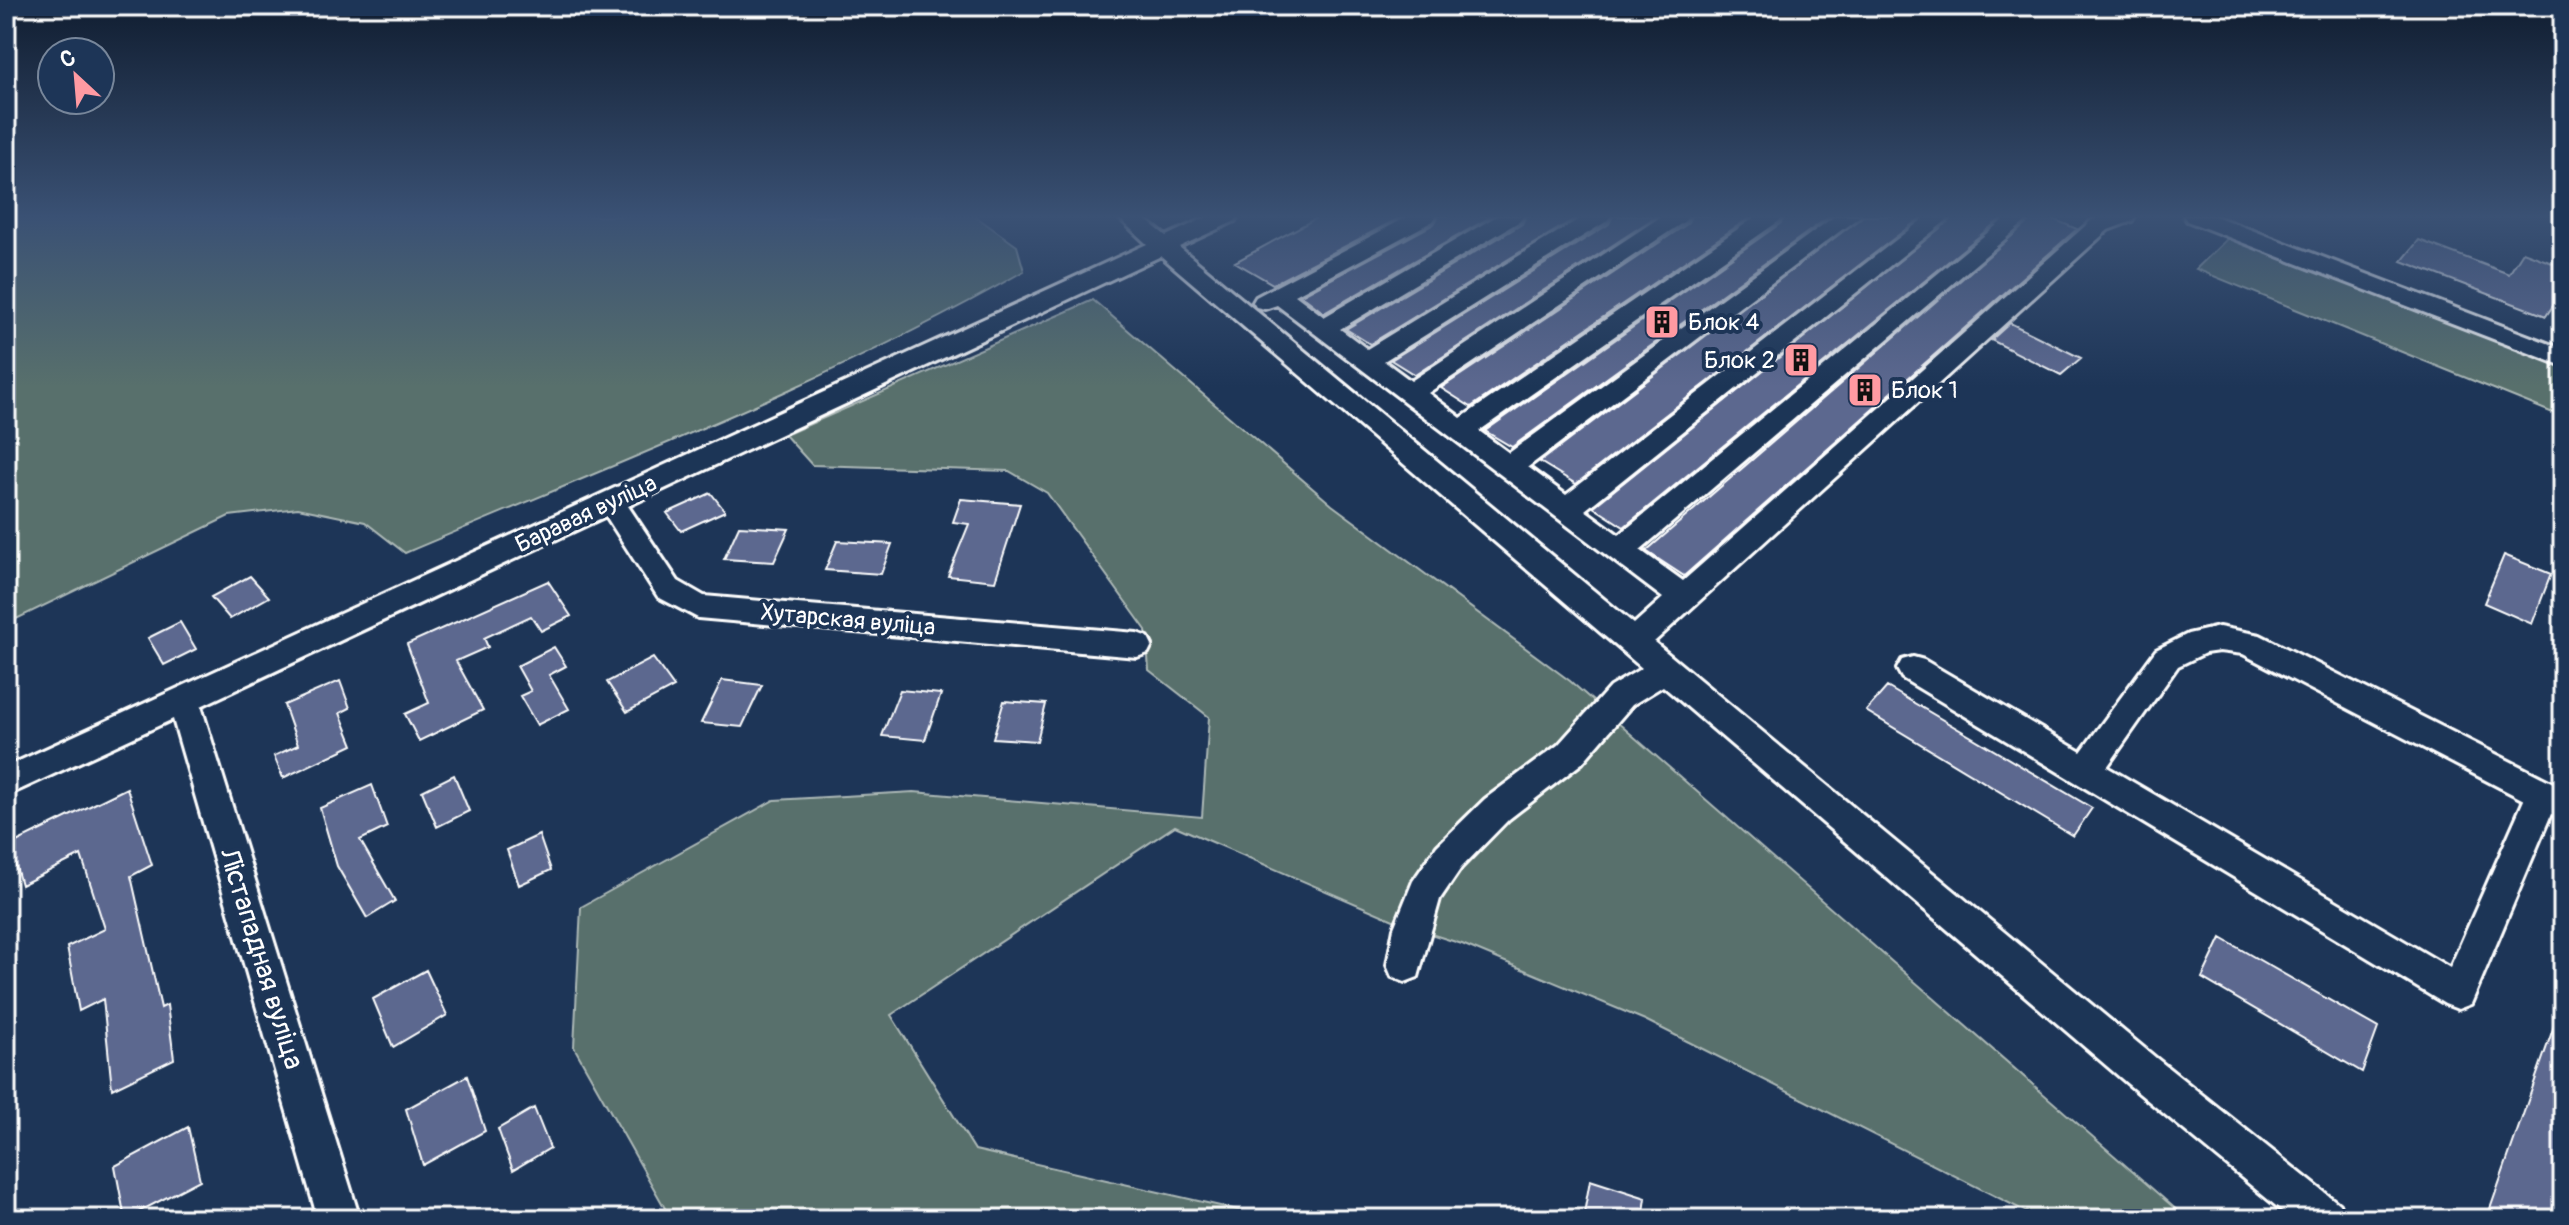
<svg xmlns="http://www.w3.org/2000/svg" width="2569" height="1225" viewBox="0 0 2569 1225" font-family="Pangolin,sans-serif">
	<rect width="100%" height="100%" fill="#1d3557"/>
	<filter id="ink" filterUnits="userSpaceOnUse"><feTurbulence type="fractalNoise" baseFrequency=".0125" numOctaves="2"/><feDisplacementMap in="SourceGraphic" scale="16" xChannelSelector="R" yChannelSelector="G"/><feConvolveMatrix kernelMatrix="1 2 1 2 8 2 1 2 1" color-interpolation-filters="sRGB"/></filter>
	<g filter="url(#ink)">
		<path fill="#58706c" stroke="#acb8b6" stroke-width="2" d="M6,216H975L1017,246L1024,271C829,383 612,465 405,553L365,522L298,508L229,516L6,624Z
			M2228,238L2563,367V417L2196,269Z
			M1093,300L1332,505L1570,681L2187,1219H2028L2029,1213L1645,1020L1462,944L1412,928L1175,826L891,1015L975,1150L1277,1219H671L574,1047L581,907L774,800L914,792L1202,817L1209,717L1149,670L1146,630L1047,493L1009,471L812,465L785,435Z"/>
		<path fill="#5b678f" stroke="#fff" stroke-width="2" d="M1320,216H1403L1273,284L1235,262Z
			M1439,216H1492L1324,313L1301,295L1434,224Z
			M1526,216H1579L1370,344L1346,329L1522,224Z
			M1613,216H1657L1415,375L1391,360L1609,224Z
			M1691,216H1752L1471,407L1441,388L1687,224Z
			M1785,216H1830L1512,447L1485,431L1781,223Z
			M1863,216H1923L1576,484L1540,462Z
			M1955,216H2004L1624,527L1593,507Z
			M2035,216H2046L2077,229L1684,576L1646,551Z
			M2419,240L2509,274L2523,252L2563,267V291L2546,316L2402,261Z
			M2010,323L2081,358L2061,375L1991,340Z
			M711,493L725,511L681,531L667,513Z
			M961,499L1020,504L995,581L948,576L969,524L953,522Z
			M739,526L789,529L774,562L724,559Z
			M837,541L892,544L881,574L825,570Z
			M2504,555L2551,574L2532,624L2484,603Z
			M250,576L269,597L230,619L211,597Z
			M548,581L571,616L541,631L531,616L484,638L488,647L456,661L483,710L419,741L405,714L429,703L407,644Z
			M180,622L196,649L164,665L148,638Z
			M554,647L566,666L549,675L569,709L537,725L520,696L531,691L517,666Z
			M653,658L674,687L627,712L607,682Z
			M722,680L762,685L742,727L701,723Z
			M340,681L350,708L340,713L353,745L283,778L274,756L298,745L284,705Z
			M1887,687L2092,808L2073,836L1866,711Z
			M900,690L941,694L925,740L882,736Z
			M1004,701L1046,704L1037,741L993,738Z
			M454,775L469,811L437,827L422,791Z
			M372,785L387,827L360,840L395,901L367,918L337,866L320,808Z
			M127,788L152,865L131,876L161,1008L167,1005L174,1059L112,1089L103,999L79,1011L67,947L105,929L81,855L21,885L10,845Z
			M539,835L551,870L519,885L507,850Z
			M2221,938L2378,1028L2362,1072L2202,978Z
			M426,970L447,1015L393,1047L373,999Z
			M2560,1009L2563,1010V1219H2507L2490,1209Z
			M467,1076L485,1131L423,1165L406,1109Z
			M534,1108L550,1148L513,1170L498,1129Z
			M188,1127L200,1180L125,1219L115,1166Z
			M1590,1180L1646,1198L1643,1219H1583Z"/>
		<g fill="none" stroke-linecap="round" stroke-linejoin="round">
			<defs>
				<path id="minor" d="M1117,216H1141L1166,236L1209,216H1238L1235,221L1179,247L1634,624L1663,598L1277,305L1265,309L1256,307L1253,302L1256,297L1409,216H1436L1433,221L1295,295L1324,317L1497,216H1523L1520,221L1340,329L1367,349L1584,216H1610L1607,221L1384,361L1411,381L1662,216H1688L1685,221L1428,393L1461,418L1757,216H1782L1779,221L1479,431L1509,453L1835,216H1860L1528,467L1566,495L1927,216H1952L1585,510L1619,535L2008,216H2032L1640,550L1683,581L2092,220L2104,216H2135L2132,221L2108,230L1654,642L2156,1058L2339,1204L2345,1219H2292L2128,1084L1663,686L1632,705L1582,763L1509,819L1461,868L1440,899L1418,977L1405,982L1392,977L1387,965L1394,928L1413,881L1437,846L1485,799L1558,745L1610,687L1642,668L1161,256L628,506L678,581L704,596L1137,633L1148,637L1152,645L1148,653L1137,657L698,618L658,597L606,516L201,706L360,1219H318L173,719L6,796V767L1147,244Z
					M2184,216H2215L2563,349V366L2187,221Z
					M2219,627L2260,635L2563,788V818L2551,814L2471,1004L2458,1009L2445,1004L1902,678L1897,669L1902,660L1913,657L1924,660L2081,752L2156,650L2188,634ZM2219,651L2243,654L2524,800L2450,968L2107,767L2178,666L2205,653Z"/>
			</defs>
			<use href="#minor" stroke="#fff" stroke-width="6"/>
			<use href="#minor" fill="#1d3557" fill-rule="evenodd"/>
		</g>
	</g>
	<linearGradient id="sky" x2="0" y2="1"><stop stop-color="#101d30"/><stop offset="0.56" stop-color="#3a5174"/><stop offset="1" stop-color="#3a5174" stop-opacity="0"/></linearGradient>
	<rect width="2569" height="387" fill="url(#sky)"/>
	<defs>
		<symbol id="building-square" viewBox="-11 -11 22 22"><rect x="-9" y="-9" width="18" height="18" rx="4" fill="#ff9aa2" stroke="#1d3557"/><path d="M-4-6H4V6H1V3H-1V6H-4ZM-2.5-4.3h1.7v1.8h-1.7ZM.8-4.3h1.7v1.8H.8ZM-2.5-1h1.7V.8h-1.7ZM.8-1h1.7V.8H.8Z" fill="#111"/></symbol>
	</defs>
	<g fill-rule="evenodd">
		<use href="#building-square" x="1642" y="302" width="40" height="40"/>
		<use href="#building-square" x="1781" y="340" width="40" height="40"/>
		<use href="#building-square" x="1845" y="370" width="40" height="40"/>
	</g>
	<g text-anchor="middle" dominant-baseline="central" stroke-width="8" stroke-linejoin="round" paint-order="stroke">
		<g font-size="24" fill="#fff" stroke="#1d3557" text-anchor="start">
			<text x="1688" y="322">Блок 4</text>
			<text x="1775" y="360" text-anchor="end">Блок 2</text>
			<text x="1891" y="390">Блок 1</text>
		</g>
		<g font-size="24" fill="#fff" stroke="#1d3557">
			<text transform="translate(586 514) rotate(-25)">Баравая вуліца</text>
			<text transform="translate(848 620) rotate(5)">Хутарская вуліца</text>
		</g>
		<g font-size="28" fill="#fff" stroke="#1d3557">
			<text transform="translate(261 959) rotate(73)">Лістападная вуліца</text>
		</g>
	</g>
	<rect width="2569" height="1225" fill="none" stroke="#1d3557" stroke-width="32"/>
	<rect x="16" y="16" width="2537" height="1193" fill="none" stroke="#fff" stroke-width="3" filter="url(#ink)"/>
	<g transform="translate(76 76) rotate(334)"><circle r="38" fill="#1d3557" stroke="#77869a" stroke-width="2"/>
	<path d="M0-6L14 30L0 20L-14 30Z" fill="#ff9aa2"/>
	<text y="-12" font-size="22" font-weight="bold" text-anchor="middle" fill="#ffffff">С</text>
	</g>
</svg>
